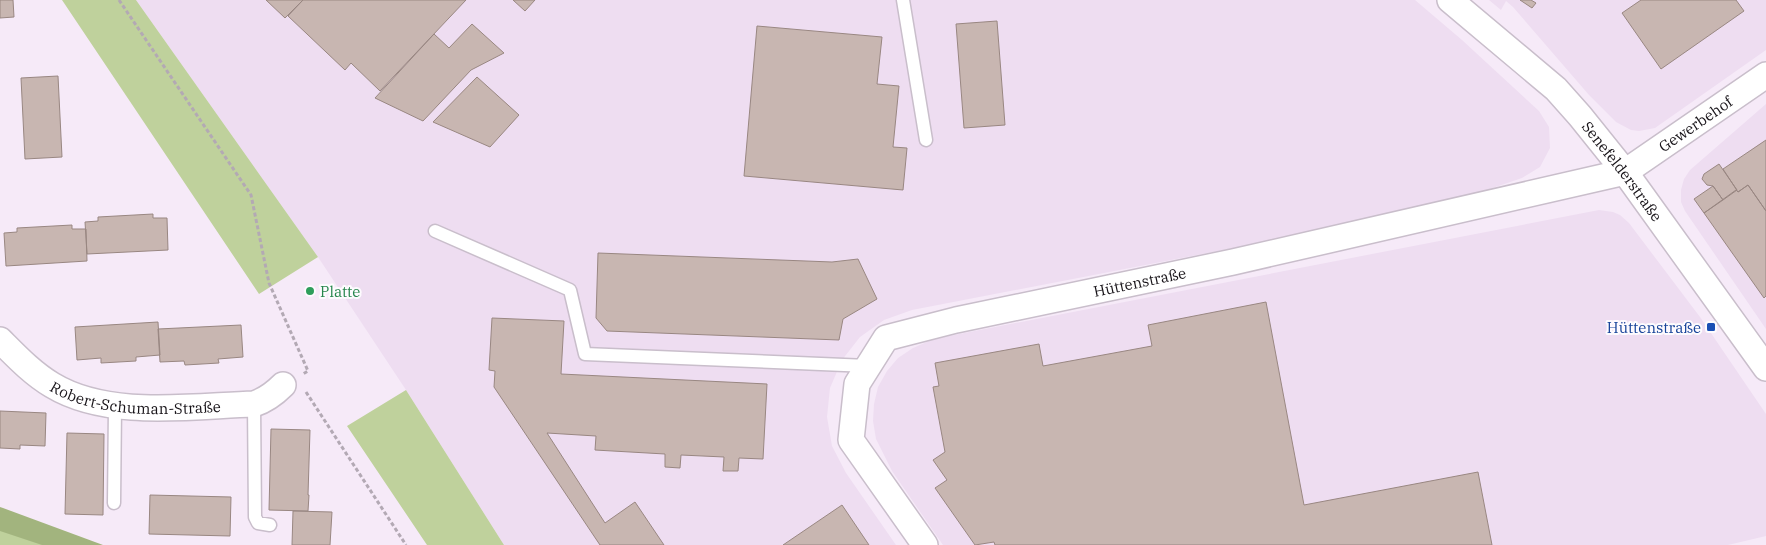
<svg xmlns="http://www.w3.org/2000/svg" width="1766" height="545" viewBox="0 0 1766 545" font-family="'IBM Plex Serif',serif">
	<rect width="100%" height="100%" fill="#f6eaf8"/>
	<path fill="#eeddf1" d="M136,0H1415L1462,40L1539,111L1549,127L1550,148L1540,167L1522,178L1466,197L1337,228L912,310L884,320L860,337L842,360L830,388L827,417L832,446L846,473L896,545H504L406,390L318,257Z
		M1489,0H1766V50L1655,128L1639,131L1631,130L1616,122L1589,95L1513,7L1506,1L1501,10Z
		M1766,104V329L1685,211L1681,202V190L1684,179L1690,170Z
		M1599,210L1613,212L1620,215L1629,223L1700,317L1766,414V536L1728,545H943L892,471L876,439L873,421L874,404L878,387L887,371L898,358L913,348L929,341L949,336Z"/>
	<path fill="#bfd19c" d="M62,0H136L318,257L259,294Z
		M406,390L504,545H427L347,426Z
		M0,515L80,545H0Z"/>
	<path fill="#a2b47e" d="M0,507L3,508L103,545H42L0,531Z"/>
	<path fill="#c8b6b1" stroke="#998782" d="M0,0H13L14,17L0,18Z
		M266,0H303L285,18Z
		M303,0H466L380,91L351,63L345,70L288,16Z
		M513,0H535L525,11Z
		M1520,0H1531L1536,3L1532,8Z
		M1641,0H1736L1744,11L1661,69L1622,13Z
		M997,21L1005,125L964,128L956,24Z
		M472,24L504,53L471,70L423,121L375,98L434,34L449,48Z
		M757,26L882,37L877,84L899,86L893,147L907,148L903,190L744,176Z
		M58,76L62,157L25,159L21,78Z
		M477,77L519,115L490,147L433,122Z
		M1766,140V211L1748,185L1738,192L1723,169Z
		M1719,164L1737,190L1723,200L1713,186L1707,185L1702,179L1704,174Z
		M1748,185L1766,211V296L1764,298L1704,213L1736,190L1738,192Z
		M1713,186L1723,200L1704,213L1694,199Z
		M153,214V218H167L168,250L87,254L85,222L98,221V217Z
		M72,225V229H86L87,261L6,266L4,233L17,232V228Z
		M598,253L832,262L858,259L877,299L843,319L839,340L607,331L596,318Z
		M1266,302L1304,505L1478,472L1492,545H995L994,542L975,545L935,488L947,480L933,460L945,452L933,387L939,386L935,363L1039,344L1043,366L1152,346L1148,325Z
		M492,318L564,321L561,374L767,384L763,459L739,458L738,471H723L724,457L681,455L680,468L665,467V454L595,450L596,436L547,433L605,523L635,502L664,545H600L494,387L495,371L489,370Z
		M158,322L160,355L136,357V361L101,363V358L77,360L75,327Z
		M241,325L243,357L218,359L219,363L185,365L184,361L160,362L158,329Z
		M0,411L46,413L45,446L20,445V449L0,448Z
		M271,429L310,430L308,495H309L308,511L269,510Z
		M67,433L104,434L103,515L65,514Z
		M150,495L231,497L230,536L149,534Z
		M842,505L869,545H783Z
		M293,511L332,512L330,545H292Z"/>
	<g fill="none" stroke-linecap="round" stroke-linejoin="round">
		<defs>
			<path id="lane" d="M903,0L926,140
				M435,231L570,290L585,354L868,366
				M254,404L255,517L258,523L270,525
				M114,503L115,406"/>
			<g id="street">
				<path id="s1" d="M1450,0L1556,89L1580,116L1625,172L1766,368"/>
				<path id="s2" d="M0,340C16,356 32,373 52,385C108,419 191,406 254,404C266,400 274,394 283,385"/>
				<path id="s3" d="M925,545L851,440L857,384L886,338L956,320L1233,262L1625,172L1766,75"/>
			</g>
		</defs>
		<use href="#lane" stroke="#c9becb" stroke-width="15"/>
		<use href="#street" stroke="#c9becb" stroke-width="28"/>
		<path stroke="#b3a9b4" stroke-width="3" stroke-dasharray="4 2.5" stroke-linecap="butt" d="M119,0L251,195L269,283L308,371L303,374
			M306,392L406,545"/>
		<use href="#lane" stroke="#fff" stroke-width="12"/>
		<use href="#street" stroke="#fff" stroke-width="25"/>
	</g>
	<circle fill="#2e9e5b" stroke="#fdfbfe" stroke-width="2" cx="310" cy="291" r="5"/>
	<rect fill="#1a4fb4" stroke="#fdfbfe" stroke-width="2" x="1706" y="322" width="10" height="10" rx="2.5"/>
	<g text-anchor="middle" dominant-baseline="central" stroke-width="4" stroke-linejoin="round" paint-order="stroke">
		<g font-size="15" fill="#171318" stroke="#fdfbfe">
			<text stroke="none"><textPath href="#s3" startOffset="1082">Gewerbehof</textPath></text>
			<text stroke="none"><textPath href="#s1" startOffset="244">Senefelderstraße</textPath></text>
			<text stroke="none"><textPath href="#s3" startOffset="499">Hüttenstraße</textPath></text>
			<text stroke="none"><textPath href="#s2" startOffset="155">Robert-Schuman-Straße</textPath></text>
		</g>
		<g font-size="15" fill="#27864d" stroke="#fdfbfe" text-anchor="start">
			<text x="320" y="291">Platte</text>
		</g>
		<g font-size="15" fill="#164399" stroke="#fdfbfe" text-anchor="end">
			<text x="1701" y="327">Hüttenstraße</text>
		</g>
	</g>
</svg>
